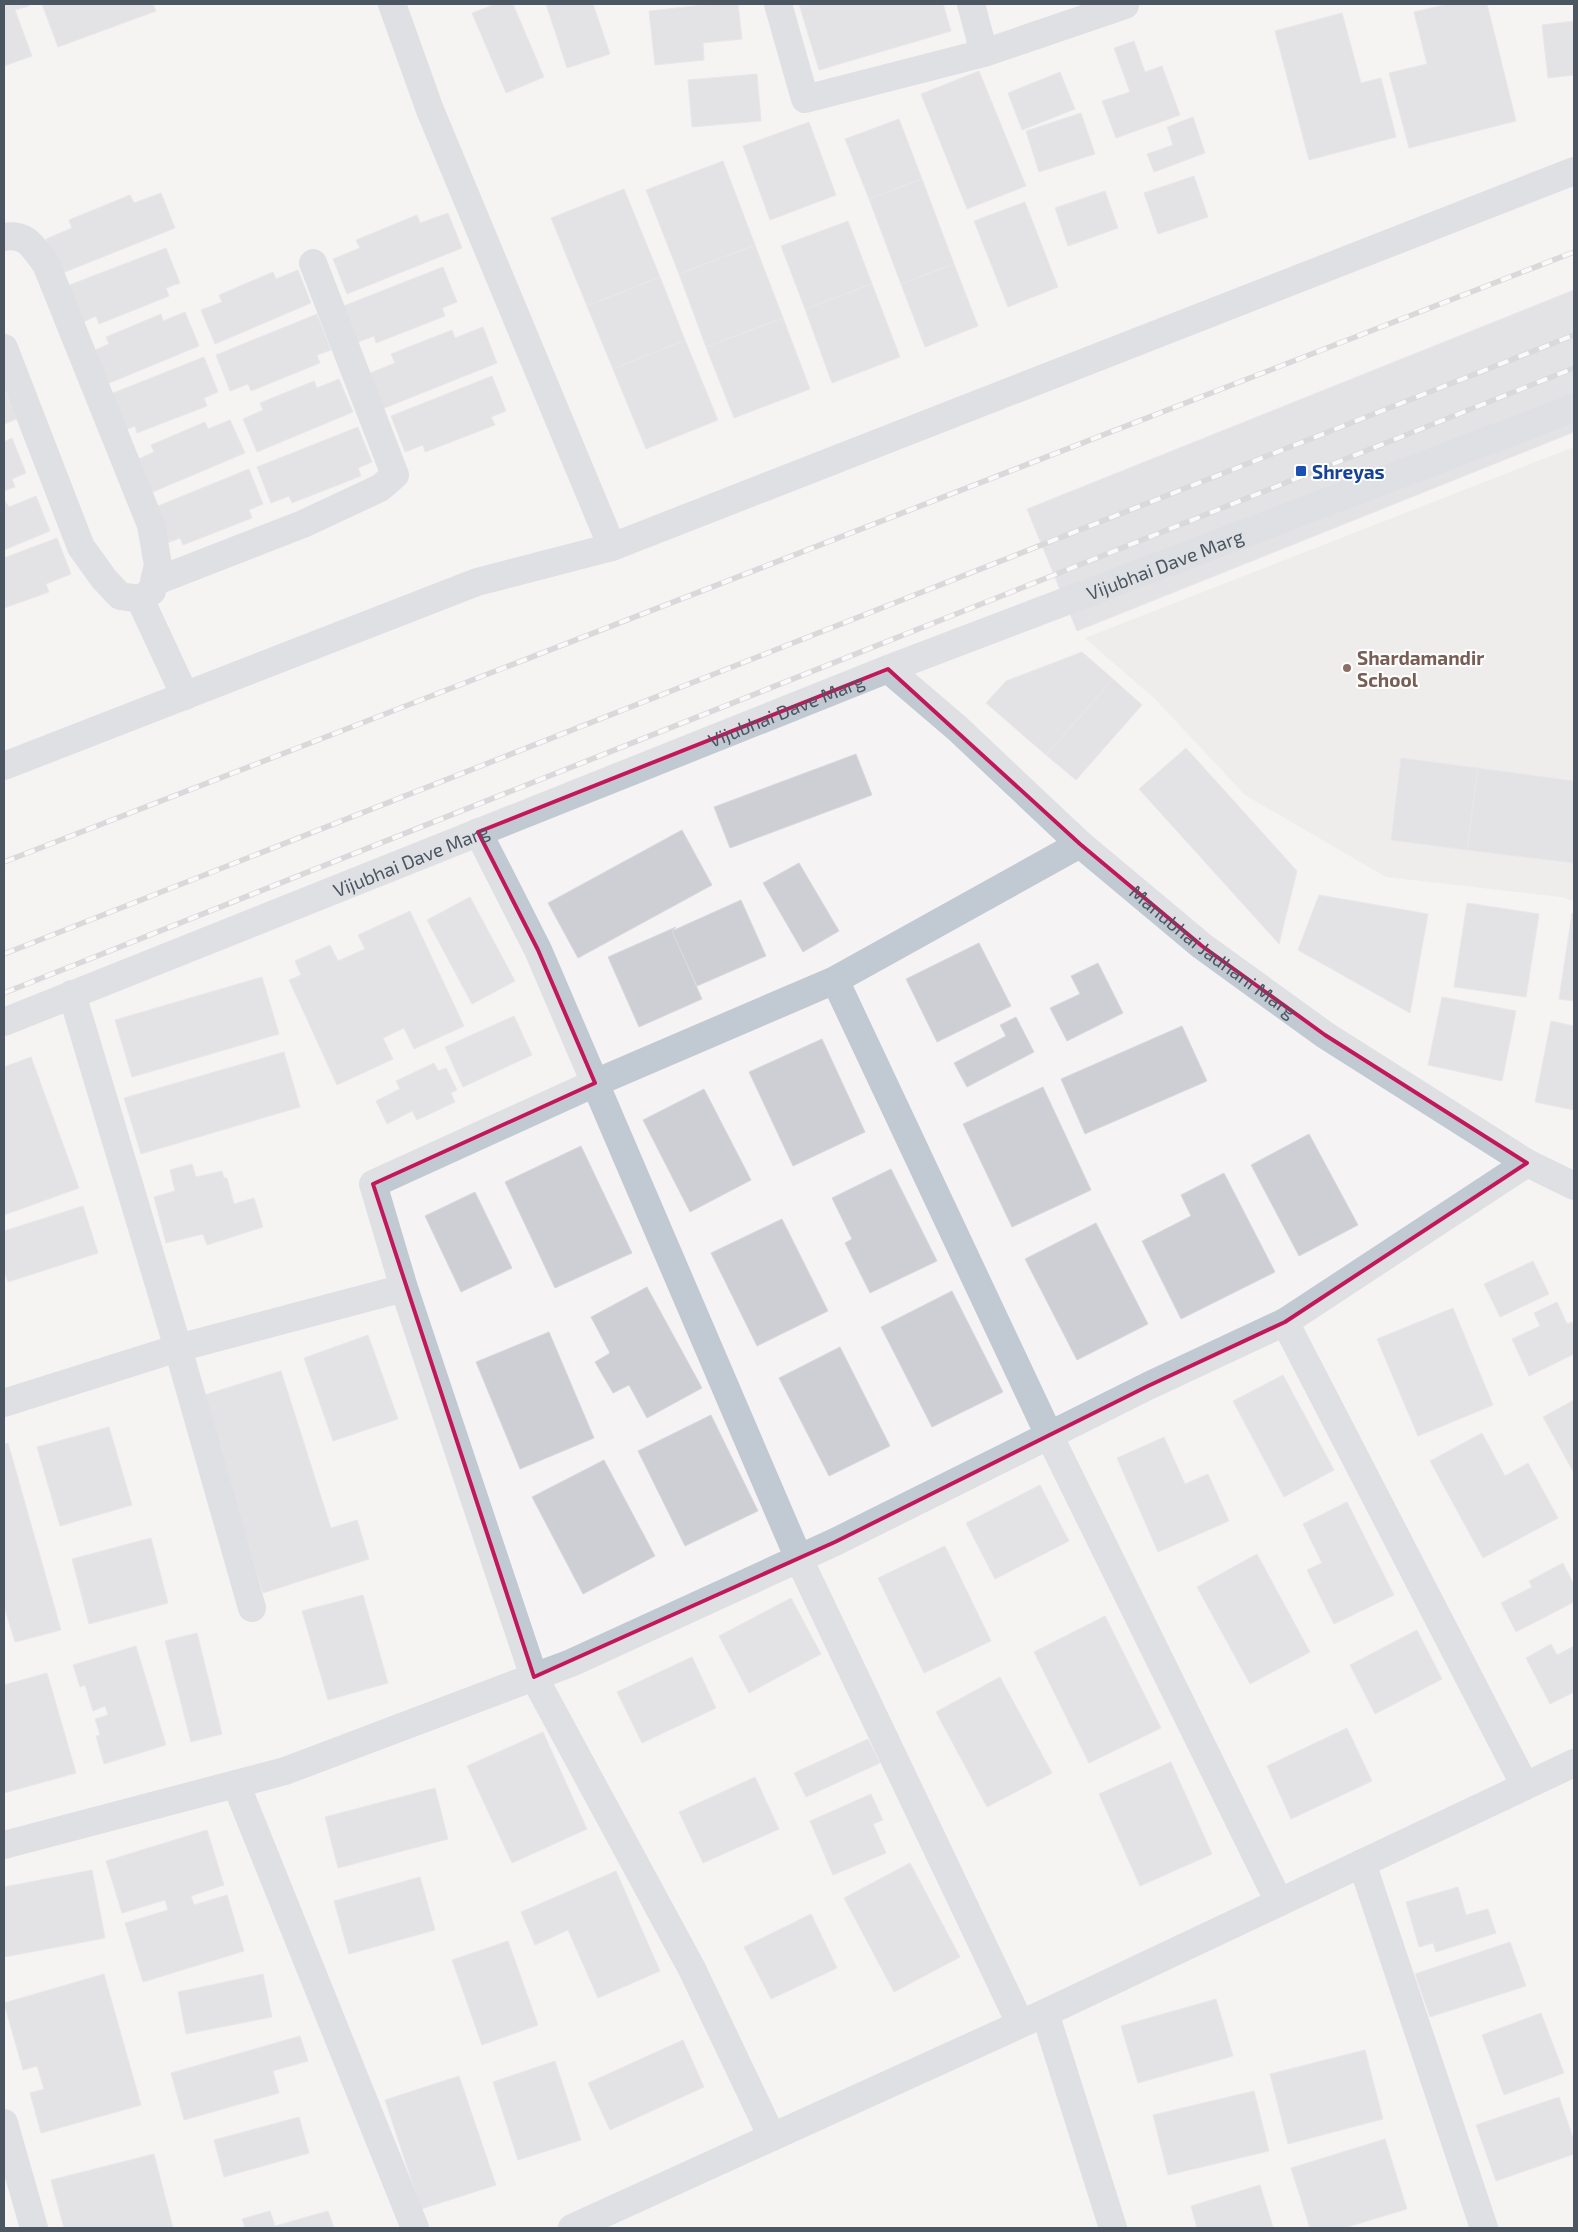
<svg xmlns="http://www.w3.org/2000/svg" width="1578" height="2232" viewBox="0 0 1578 2232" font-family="'Exo 2',sans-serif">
	<rect width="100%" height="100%" fill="#f5f3f3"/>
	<path fill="#e6e4e5" d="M1574,447V901L1561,897L1386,877L1245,795L1155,699L1085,638Z"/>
	<path fill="#cdcfd5" stroke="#d7d9de" d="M4,4H28L29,6L15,10L32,56L4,66Z
		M42,4H153L156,11L58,47Z
		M496,4H513L544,77L506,93L472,13Z
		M546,4H593L610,54L567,68Z
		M712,4H738L742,39L703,43L704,60L655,65L649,11Z
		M799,4H943L951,31L819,70Z
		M1448,4H1487L1516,121L1409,148L1389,73L1427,64L1414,12Z
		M1342,13L1361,83L1381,78L1396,137L1309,160L1275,31Z
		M1574,21V75L1548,78L1542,25Z
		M1134,41L1145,72L1162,66L1180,115L1116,138L1102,101L1130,92L1114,48Z
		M979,71L1026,186L967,209L921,94Z
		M1060,72L1075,109L1022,130L1008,93Z
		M757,74L761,121L692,127L688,80Z
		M1081,113L1095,154L1039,172L1026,131Z
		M1193,117L1205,153L1154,172L1147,154L1173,145L1167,127Z
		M899,119L922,179L869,199L845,139Z
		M809,122L836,195L770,220L743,146Z
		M723,161L755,245L679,274L646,190Z
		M1194,176L1208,217L1158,234L1144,193Z
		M922,179L954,264L901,284L869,199Z
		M624,189L660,277L587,306L551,218Z
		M1105,191L1118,228L1068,246L1055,208Z
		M161,193L175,228L60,274L46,239L72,228L69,220L130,195L134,203Z
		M1025,202L1058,287L1008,307L974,221Z
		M448,213L462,248L347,294L333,259L360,248L356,240L417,215L420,223Z
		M848,221L872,284L805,309L781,246Z
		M755,245L783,318L706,347L679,274Z
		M166,248L180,283L166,288L169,296L99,324L96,316L79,324L64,287Z
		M954,264L978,326L925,347L901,284Z
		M443,267L457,302L442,308L445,316L376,343L374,336L356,343L341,307Z
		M298,270L311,303L215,344L201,310L222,302L219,295L273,272L276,279Z
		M660,277L685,340L613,369L587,306Z
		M872,284L900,357L832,383L805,309Z
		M1574,290V432L1077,631L1027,509Z
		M185,312L199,346L102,386L88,353L109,344L106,337L161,314L163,321Z
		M317,314L331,350L317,355L320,363L251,391L248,384L230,391L216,355Z
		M783,318L810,389L734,418L706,347Z
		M483,327L497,363L382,409L368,374L395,363L391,354L452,330L455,338Z
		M685,340L718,420L646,449L613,369Z
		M204,357L218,392L204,398L207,406L137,433L135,426L117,433L103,397Z
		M492,376L506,411L491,417L495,425L425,452L423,445L405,452L391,416Z
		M339,379L353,412L257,452L243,419L263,410L260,403L314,381L317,388Z
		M4,388L17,419L4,424Z
		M230,420L245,453L148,494L134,461L154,452L151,445L205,422L208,429Z
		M358,427L372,462L358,468L361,476L292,503L289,496L271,503L257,467Z
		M12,438L26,473L12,479L15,487L4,491V442Z
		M249,469L263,504L249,510L252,518L183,545L180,538L162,545L148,510Z
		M36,496L50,531L4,550V500L9,507Z
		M57,538L71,574L46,584L49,592L4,608V558Z
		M1082,652L1113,679L1046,755L986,703L1006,681Z
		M1113,679L1142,705L1076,780L1046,755Z
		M1186,748L1297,871L1279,944L1139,789Z
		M856,754L872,795L730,848L714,807Z
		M1401,758L1478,768L1467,850L1391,840Z
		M1478,768L1574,781V863L1467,850Z
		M682,830L712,885L578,958L548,903Z
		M799,863L839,931L803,952L763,883Z
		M1319,895L1428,914L1410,1013L1298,950Z
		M470,897L515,981L472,1004L427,920Z
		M741,900L766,956L697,986L672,931Z
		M1467,903L1539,914L1526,997L1454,987Z
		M410,911L464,1026L414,1049L404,1028L383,1038L393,1059L337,1085L289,980L301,975L295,961L330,945L338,961L365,949L358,935Z
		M1572,913L1574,914V1001L1559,999Z
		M676,927L672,931L702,999L639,1027L608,957Z
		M979,943L1011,1006L937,1042L906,979Z
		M1098,963L1123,1013L1067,1041L1050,1008L1080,994L1071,976Z
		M262,977L279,1034L132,1077L115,1020Z
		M1442,997L1516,1011L1502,1081L1428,1065Z
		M514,1016L532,1055L463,1087L445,1047Z
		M1016,1017L1034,1052L967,1087L954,1063L1006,1036L1000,1025Z
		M1551,1021L1574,1026V1110L1535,1102Z
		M1182,1026L1207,1081L1085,1134L1061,1079Z
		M822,1039L865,1132L793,1166L749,1072Z
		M284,1052L300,1107L141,1154L124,1098Z
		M31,1057L79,1188L4,1215V1067Z
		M434,1063L438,1071L446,1068L457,1090L451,1093L455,1102L417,1120L412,1111L387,1124L376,1101L400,1089L396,1081Z
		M1043,1087L1091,1190L1012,1227L963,1124Z
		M704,1089L751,1180L690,1212L643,1120Z
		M1309,1134L1358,1225L1299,1256L1251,1165Z
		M581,1146L632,1253L555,1288L505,1182Z
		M192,1164L196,1177L222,1171L224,1178H227L234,1204L254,1198L263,1227L207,1245L203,1234L166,1243L154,1197L175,1191L170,1170Z
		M891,1169L937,1261L870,1293L845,1243L852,1239L832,1198Z
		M1224,1173L1275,1272L1181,1319L1142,1241L1191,1216L1181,1195Z
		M475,1192L512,1268L461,1292L425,1216Z
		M83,1206L98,1253L8,1282L4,1270V1231Z
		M782,1219L828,1311L757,1346L711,1253Z
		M1096,1223L1148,1324L1077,1360L1025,1259Z
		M1533,1261L1549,1294L1500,1317L1484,1284Z
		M647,1287L702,1388L647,1418L629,1385L613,1393L595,1362L610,1353L591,1317Z
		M952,1291L1003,1392L932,1427L881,1327Z
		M1557,1302L1567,1324L1572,1322L1574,1327V1354L1529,1376L1512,1339L1540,1326L1534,1313Z
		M1453,1308L1493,1405L1418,1436L1377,1339Z
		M549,1332L594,1438L520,1469L476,1362Z
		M368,1335L398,1419L333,1441L304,1358Z
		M840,1347L890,1446L829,1476L779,1378Z
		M281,1371L331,1528L357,1520L369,1559L263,1593L201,1396Z
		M1283,1375L1334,1470L1284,1497L1233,1401Z
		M1574,1400V1473L1543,1417Z
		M711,1415L758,1511L685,1546L638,1451Z
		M109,1427L132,1505L60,1526L37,1447Z
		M1482,1433L1505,1476L1528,1463L1558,1518L1483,1558L1430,1461Z
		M1164,1437L1185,1484L1208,1474L1229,1521L1158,1552L1117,1458Z
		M8,1443L61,1630L15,1642L4,1606V1444Z
		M604,1460L655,1556L583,1594L532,1497Z
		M1040,1485L1069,1541L995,1579L966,1523Z
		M1347,1502L1394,1595L1334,1624L1307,1570L1322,1563L1303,1524Z
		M151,1538L168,1603L89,1624L72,1559Z
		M945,1546L991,1641L924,1673L878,1578Z
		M1257,1554L1310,1652L1250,1684L1197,1587Z
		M1563,1563L1574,1585V1602L1516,1632L1501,1603L1532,1587L1529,1581Z
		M363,1595L388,1683L328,1700L302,1611Z
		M791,1598L821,1654L749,1693L719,1636Z
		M1105,1616L1161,1728L1089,1763L1034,1652Z
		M1417,1630L1442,1679L1375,1714L1350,1665Z
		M197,1633L222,1734L191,1742L165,1641Z
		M1551,1644L1557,1655L1574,1646V1692L1550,1704L1526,1658Z
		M136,1646L166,1745L104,1764L96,1736L100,1735L95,1719L108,1715L105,1706L93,1711L85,1685L80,1687L73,1665Z
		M692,1657L716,1708L642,1743L617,1692Z
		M47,1673L76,1773L4,1793V1685Z
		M1000,1677L1052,1773L987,1807L936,1712Z
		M1347,1728L1372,1781L1291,1819L1267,1766Z
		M543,1732L587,1829L512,1863L467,1766Z
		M868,1739L880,1763L806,1797L794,1773Z
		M1171,1762L1212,1854L1140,1886L1099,1794Z
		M755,1777L779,1829L703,1863L679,1812Z
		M435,1788L448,1839L338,1868L325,1817Z
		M871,1794L883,1820L873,1824L886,1853L833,1875L810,1821Z
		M207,1830L224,1885L191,1896L194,1905L227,1895L244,1951L143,1982L125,1923L168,1910L165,1900L122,1913L106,1861Z
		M910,1863L960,1957L894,1992L844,1898Z
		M92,1870L105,1938L4,1957V1887Z
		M616,1871L660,1971L598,1998L568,1930L535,1945L521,1912Z
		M420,1877L435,1930L349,1954L334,1901Z
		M1458,1887L1466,1915L1488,1909L1496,1933L1436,1952L1433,1943L1419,1947L1406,1902Z
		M811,1914L837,1968L771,1999L744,1947Z
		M508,1941L538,2025L482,2045L452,1960Z
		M1510,1942L1526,1986L1430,2017L1415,1974Z
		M104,1974L141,2105L41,2133L30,2093L44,2089L37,2066L23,2070L4,2003Z
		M263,1974L272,2017L186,2034L178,1992Z
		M1216,1999L1233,2056L1138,2083L1121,2026Z
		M1541,2013L1564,2073L1504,2095L1482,2035Z
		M300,2036L308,2061L273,2071L279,2093L184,2120L171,2073Z
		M683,2040L704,2087L610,2130L588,2083Z
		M1365,2050L1383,2119L1288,2144L1270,2074Z
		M555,2061L581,2140L518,2160L493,2082Z
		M459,2076L496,2185L421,2209L385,2100Z
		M1254,2091L1269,2151L1168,2175L1153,2115Z
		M1559,2097L1574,2141V2154L1496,2181L1476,2125Z
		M299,2117L309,2153L224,2177L214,2140Z
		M1385,2139L1407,2209L1344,2228H1310L1291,2168Z
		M154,2154L173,2228H64L51,2180Z
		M1260,2185L1273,2227L1197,2228L1191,2206Z
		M270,2211L275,2226L328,2211L334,2228H245L242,2219Z"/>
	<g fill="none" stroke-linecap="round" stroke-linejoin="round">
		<path stroke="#c1cad2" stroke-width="28" d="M778,4L805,99L984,53
			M971,4L984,53L1125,5
			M4,237C27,233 33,247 46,264L151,525L158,565L152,591L140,599L120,596L104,579L81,547L4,348
			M612,547L1574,171
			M154,582L303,524L380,488L395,475L313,263
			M140,599L185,696
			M478,832L538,950L799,1559L1020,2023
			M835,980L1049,1435L1279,1902
			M72,994L178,1348L252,1608
			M404,1288L534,1677L692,1969L772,2137
			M1285,1322L1525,1786
			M4,1403L178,1348L404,1288L373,1184L595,1083L835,980L1080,844
			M236,1784L415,2228
			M1362,1863L1484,2228
			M1045,2013L1113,2228
			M4,2123L34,2228"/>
		<g stroke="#c1cad2" stroke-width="28">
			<path id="s1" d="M888,669L957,728L1080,844L1202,946L1325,1035L1527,1163L1574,1186"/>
			<path d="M4,766L477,582L612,547L430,110L392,4"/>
			<path id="s2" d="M4,1022L888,669L1574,408"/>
			<path d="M4,1845L285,1771L571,1663L835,1542L1148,1386L1285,1322L1527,1163"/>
			<path d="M572,2228L1045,2013L1574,1763"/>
		</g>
		<defs>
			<path id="rail" d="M4,862L1574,252
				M4,954L1574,335
				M4,993L1574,368"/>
		</defs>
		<use href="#rail" stroke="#b5b8bd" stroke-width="5.5"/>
		<use href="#rail" stroke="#fff" stroke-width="4" stroke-dasharray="11" stroke-linecap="butt"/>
	</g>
	<path d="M0 0H1578V2232H0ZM888,669L1080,844L1202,946L1325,1035L1527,1163L1285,1322L1148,1386L835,1542L534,1677L373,1184L595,1083L538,950L478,832Z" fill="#f5f3f3" fill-opacity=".55" fill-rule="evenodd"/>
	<path fill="none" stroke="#c2185b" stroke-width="4" stroke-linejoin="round" d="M888,669L1080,844L1202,946L1325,1035L1527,1163L1285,1322L1148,1386L835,1542L534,1677L373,1184L595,1083L538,950L478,832Z"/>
	<rect fill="#1a4fb4" stroke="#fff" stroke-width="2" x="1295" y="465" width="12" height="12" rx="2.5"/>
	<circle fill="#8d6e63" stroke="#fff" stroke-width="2" cx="1347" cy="668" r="5"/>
	<g text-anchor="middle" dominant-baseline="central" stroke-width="4" stroke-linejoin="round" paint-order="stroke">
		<g font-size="19" font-weight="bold" fill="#164399" stroke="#fff" text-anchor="start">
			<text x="1312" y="471">Shreyas</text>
		</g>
		<g font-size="19" fill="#4a5661" stroke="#fff">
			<text stroke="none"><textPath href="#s2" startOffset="1248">Vijubhai Dave Marg</textPath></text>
			<text stroke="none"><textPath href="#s2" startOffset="842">Vijubhai Dave Marg</textPath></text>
			<text stroke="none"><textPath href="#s2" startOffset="438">Vijubhai Dave Marg</textPath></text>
			<text stroke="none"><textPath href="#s1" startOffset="431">Manubhai Jadhani Marg</textPath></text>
		</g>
		<g font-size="19" font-weight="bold" fill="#785e54" stroke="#fff" text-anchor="start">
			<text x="1357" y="657">Shardamandir<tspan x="1357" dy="22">School</tspan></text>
		</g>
	</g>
	<rect width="1578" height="2232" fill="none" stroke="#4a5661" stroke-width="10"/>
</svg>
